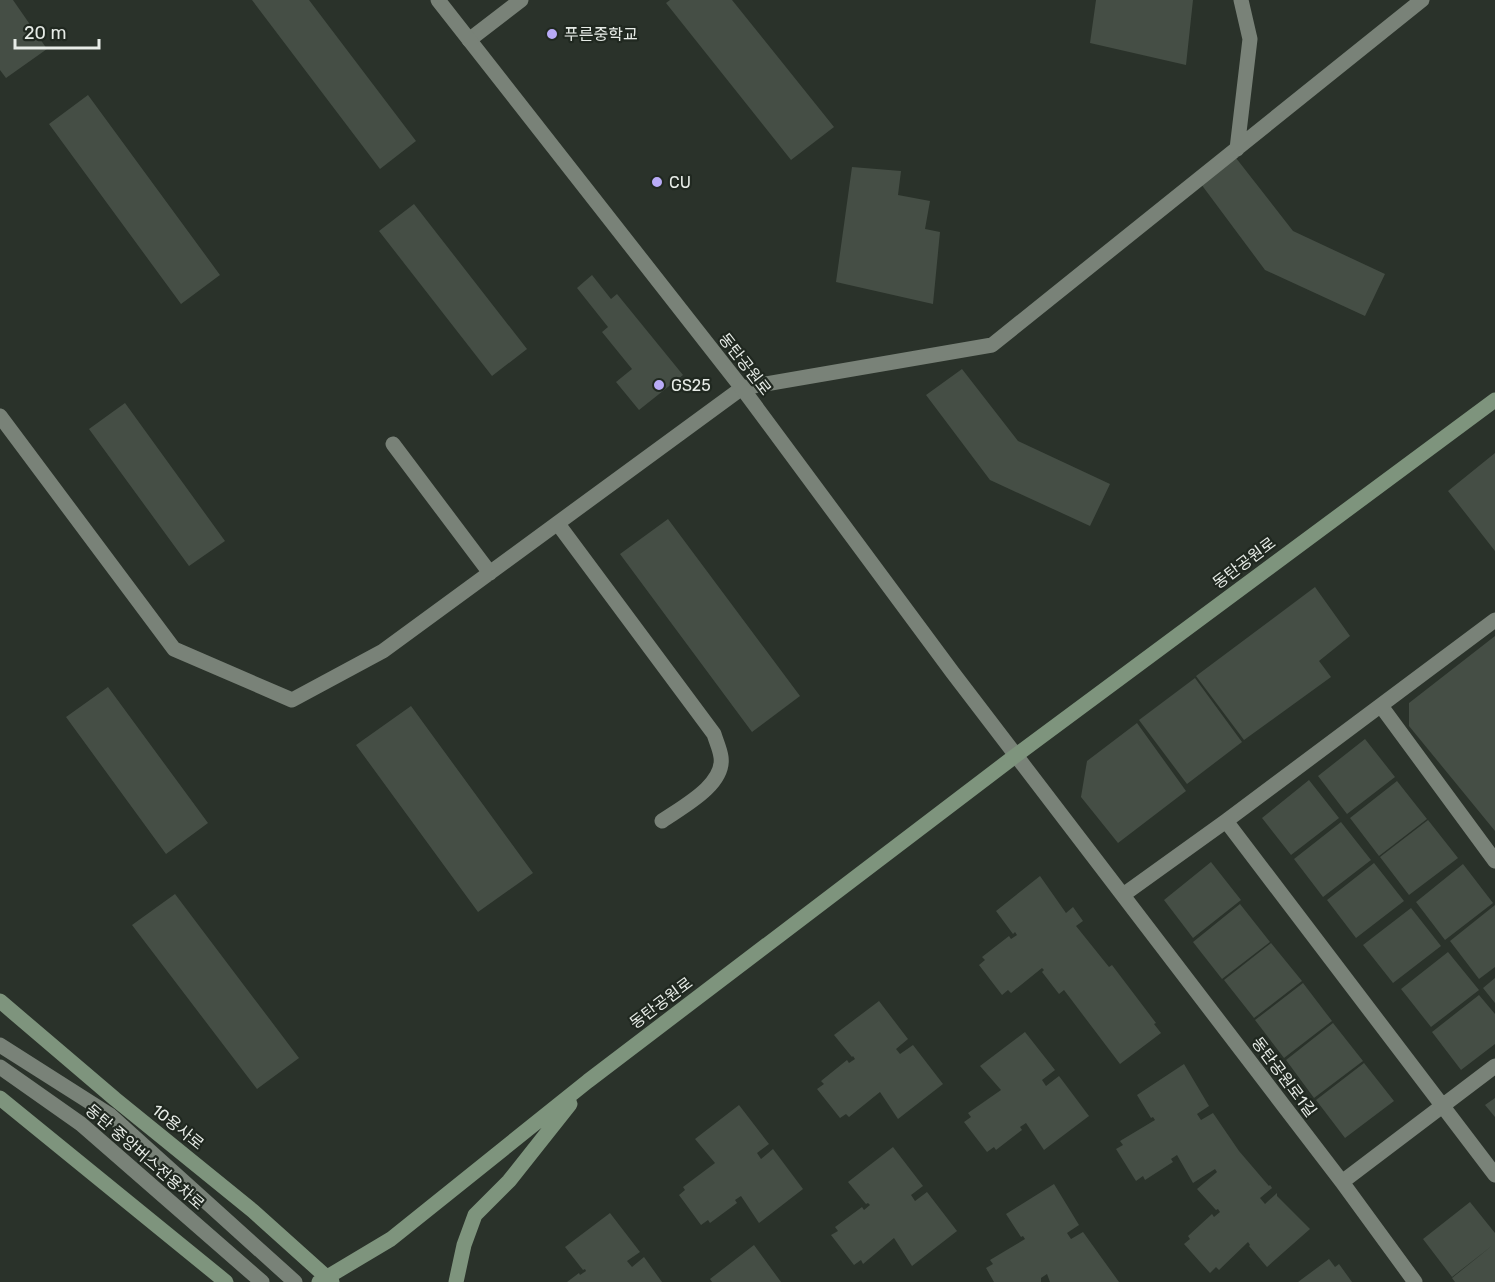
<svg xmlns="http://www.w3.org/2000/svg" width="1495" height="1282" viewBox="0 0 1495 1282" font-family="Rubik,'Noto Sans KR',sans-serif">
	<rect width="100%" height="100%" fill="#2a322a"/>
	<path fill="#454e45" d="M0,0H13L47,49L6,78L0,70Z
		M252,0H309L416,141L380,169Z
		M670,0H732L834,127L791,160L666,3Z
		M1096,0H1193L1186,65L1090,43Z
		M88,95L220,275L181,304L49,124Z
		M1236,158L1293,231L1385,274L1365,316L1265,270L1201,184Z
		M852,167L901,171L898,195L930,201L925,229L940,232L933,304L836,282Z
		M414,204L527,349L492,376L379,231Z
		M592,275L611,299L617,294L683,375L639,410L616,382L632,369L602,332L608,327L577,288Z
		M962,369L1018,441L1110,484L1090,526L990,480L926,395Z
		M125,403L225,541L189,566L89,429Z
		M1495,453V551L1448,491Z
		M668,519L800,696L752,732L620,554Z
		M1315,587L1350,636L1319,661L1331,677L1244,740L1196,676Z
		M1495,636V831L1409,726V703Z
		M1195,678L1242,742L1187,784L1139,720Z
		M108,687L208,823L166,854L66,717Z
		M411,706L533,873L478,912L356,745Z
		M1137,723L1186,791L1118,843L1081,797L1087,761Z
		M1365,739L1395,777L1347,814L1318,776Z
		M1309,780L1339,818L1291,855L1262,818Z
		M1397,781L1427,819L1379,856L1350,818Z
		M1428,820L1458,858L1409,895L1380,857Z
		M1341,822L1371,860L1323,897L1294,859Z
		M1211,862L1241,900L1193,938L1164,900Z
		M1374,863L1404,901L1356,938L1327,900Z
		M1463,864L1493,903L1445,940L1416,902Z
		M1040,876L1066,913L1073,907L1083,921L1076,926L1109,967L1112,965L1156,1023L1154,1024L1161,1033L1120,1064L1064,990L1059,994L1042,972L1044,970L1042,968L1011,993L1008,990L1002,995L979,965L985,960L982,957L1009,936L1011,939L1017,935L1015,932L1013,934L996,911Z
		M175,894L299,1058L257,1089L132,925Z
		M1240,904L1270,942L1222,979L1193,942Z
		M1495,905V967L1479,979L1450,941Z
		M1411,908L1441,946L1393,983L1363,945Z
		M1271,943L1302,981L1254,1018L1224,980Z
		M1448,952L1479,990L1431,1027L1401,989Z
		M1495,978V1003L1483,988Z
		M1303,983L1332,1021L1284,1058L1255,1020Z
		M1479,995L1495,1014V1044L1461,1070L1432,1032Z
		M879,1001L908,1039L896,1049L900,1054L913,1045L943,1084L898,1119L880,1092L849,1117L846,1114L840,1118L817,1089L824,1084L821,1081L847,1060L849,1063L855,1059L853,1056L852,1057L834,1035Z
		M1333,1023L1363,1061L1314,1098L1286,1060Z
		M1025,1032L1055,1070L1042,1080L1046,1086L1059,1076L1089,1116L1044,1150L1026,1123L1020,1127L1022,1130L996,1150L994,1147L987,1152L964,1122L971,1117L968,1113L1001,1090L980,1066Z
		M1364,1063L1394,1101L1345,1138L1316,1100Z
		M1184,1064L1209,1106L1197,1114L1201,1120L1213,1113L1239,1151L1269,1186L1270,1185L1272,1188L1260,1198L1265,1204L1277,1193V1196L1310,1229L1267,1267L1249,1246L1250,1245L1248,1242L1219,1270L1216,1267L1210,1273L1184,1244L1190,1239L1188,1236L1212,1214L1214,1217L1220,1212L1218,1209L1216,1210L1197,1189L1217,1172L1215,1169L1193,1183L1177,1155L1171,1159L1173,1162L1145,1180L1143,1176L1136,1181L1116,1149L1123,1145L1120,1141L1155,1120L1153,1117L1151,1118L1137,1095Z
		M1495,1098V1117L1485,1105Z
		M739,1105L769,1144L757,1153L761,1159L773,1149L803,1189L759,1223L741,1196L735,1200L737,1203L710,1223L708,1220L701,1225L679,1195L685,1190L683,1187L715,1163L695,1139Z
		M893,1147L923,1186L911,1195L915,1201L927,1192L957,1231L912,1266L894,1238L863,1264L861,1260L854,1265L831,1235L838,1231L835,1227L862,1207L864,1210L870,1205L868,1203L866,1204L848,1182Z
		M1054,1184L1079,1225L1067,1233L1071,1239L1083,1232L1119,1282H1050L1047,1274L1041,1278V1282H994L986,1268L993,1264L990,1260L1025,1239L1023,1236L1021,1237L1006,1214Z
		M1470,1202L1495,1233V1282H1455L1452,1278L1493,1245L1452,1277L1423,1239Z
		M610,1213L640,1252L627,1261L632,1267L644,1257L662,1282H567L579,1273L580,1275L586,1271L585,1269L583,1270L565,1247Z
		M754,1245L781,1282H712L710,1279Z
		M1329,1259L1335,1267L1339,1264L1352,1282H1298Z"/>
	<g fill="none" stroke-linecap="round" stroke-linejoin="round">
		<path stroke="#798278" stroke-width="15" d="M469,40L521,0
			M1237,149L1250,39L1241,0
			M0,416L174,649L292,700L383,651L742,388L992,345L1422,0
			M393,444L490,573
			M558,524L714,734C716,741 720,749 721,757C725,785 682,807 662,821
			M0,1045L110,1115L295,1282
			M0,1067L81,1124L262,1282"/>
		<path stroke="#798278" stroke-width="15" d="M438,0L742,388L953,673L1342,1182L1415,1282
			M1381,706L1495,861
			M1226,821L1495,1175
			M1123,895L1226,821L1495,620
			M1342,1182L1495,1066"/>
		<path stroke="#7e947d" stroke-width="15" d="M0,1001L115,1099L253,1211L332,1282
			M0,1098L226,1282
			M319,1282L391,1239L588,1081L1015,756L1495,400
			M456,1282L464,1245L475,1215L509,1181L570,1104"/>
	</g>
	<g fill="#b9abf7" stroke="#202820" stroke-width="2">
		<circle cx="552" cy="34" r="6"/>
		<circle cx="657" cy="182" r="6"/>
		<circle cx="659" cy="385" r="6"/>
	</g>
	<g text-anchor="middle" dominant-baseline="central" stroke-width="4.5" stroke-linejoin="round" paint-order="stroke">
		<g font-size="16" fill="#e7ece7" stroke="#202820" text-anchor="start">
			<text x="564" y="34">푸른중학교</text>
			<text x="669" y="182">CU</text>
			<text x="671" y="385">GS25</text>
		</g>
		<g font-size="16" fill="#e7ece7" stroke="#202820">
			<text transform="translate(745 364) rotate(52)">동탄공원로</text>
			<text transform="translate(1244 563) rotate(-37)">동탄공원로</text>
			<text transform="translate(661 1003) rotate(-37)">동탄공원로</text>
			<text transform="translate(1284 1077) rotate(53)">동탄공원로1길</text>
			<text transform="translate(178 1127) rotate(39)">10용사로</text>
			<text transform="translate(145 1157) rotate(41)">동탄 중앙버스전용차로</text>
		</g>
	</g>
	<path d="M15 39v9h84v-9" fill="none" stroke="#e7ece7" stroke-width="3"/>
	<text x="24" y="39" font-size="18" fill="#e7ece7" stroke="#202820" stroke-width="4.5" paint-order="stroke">20 m</text>
</svg>
